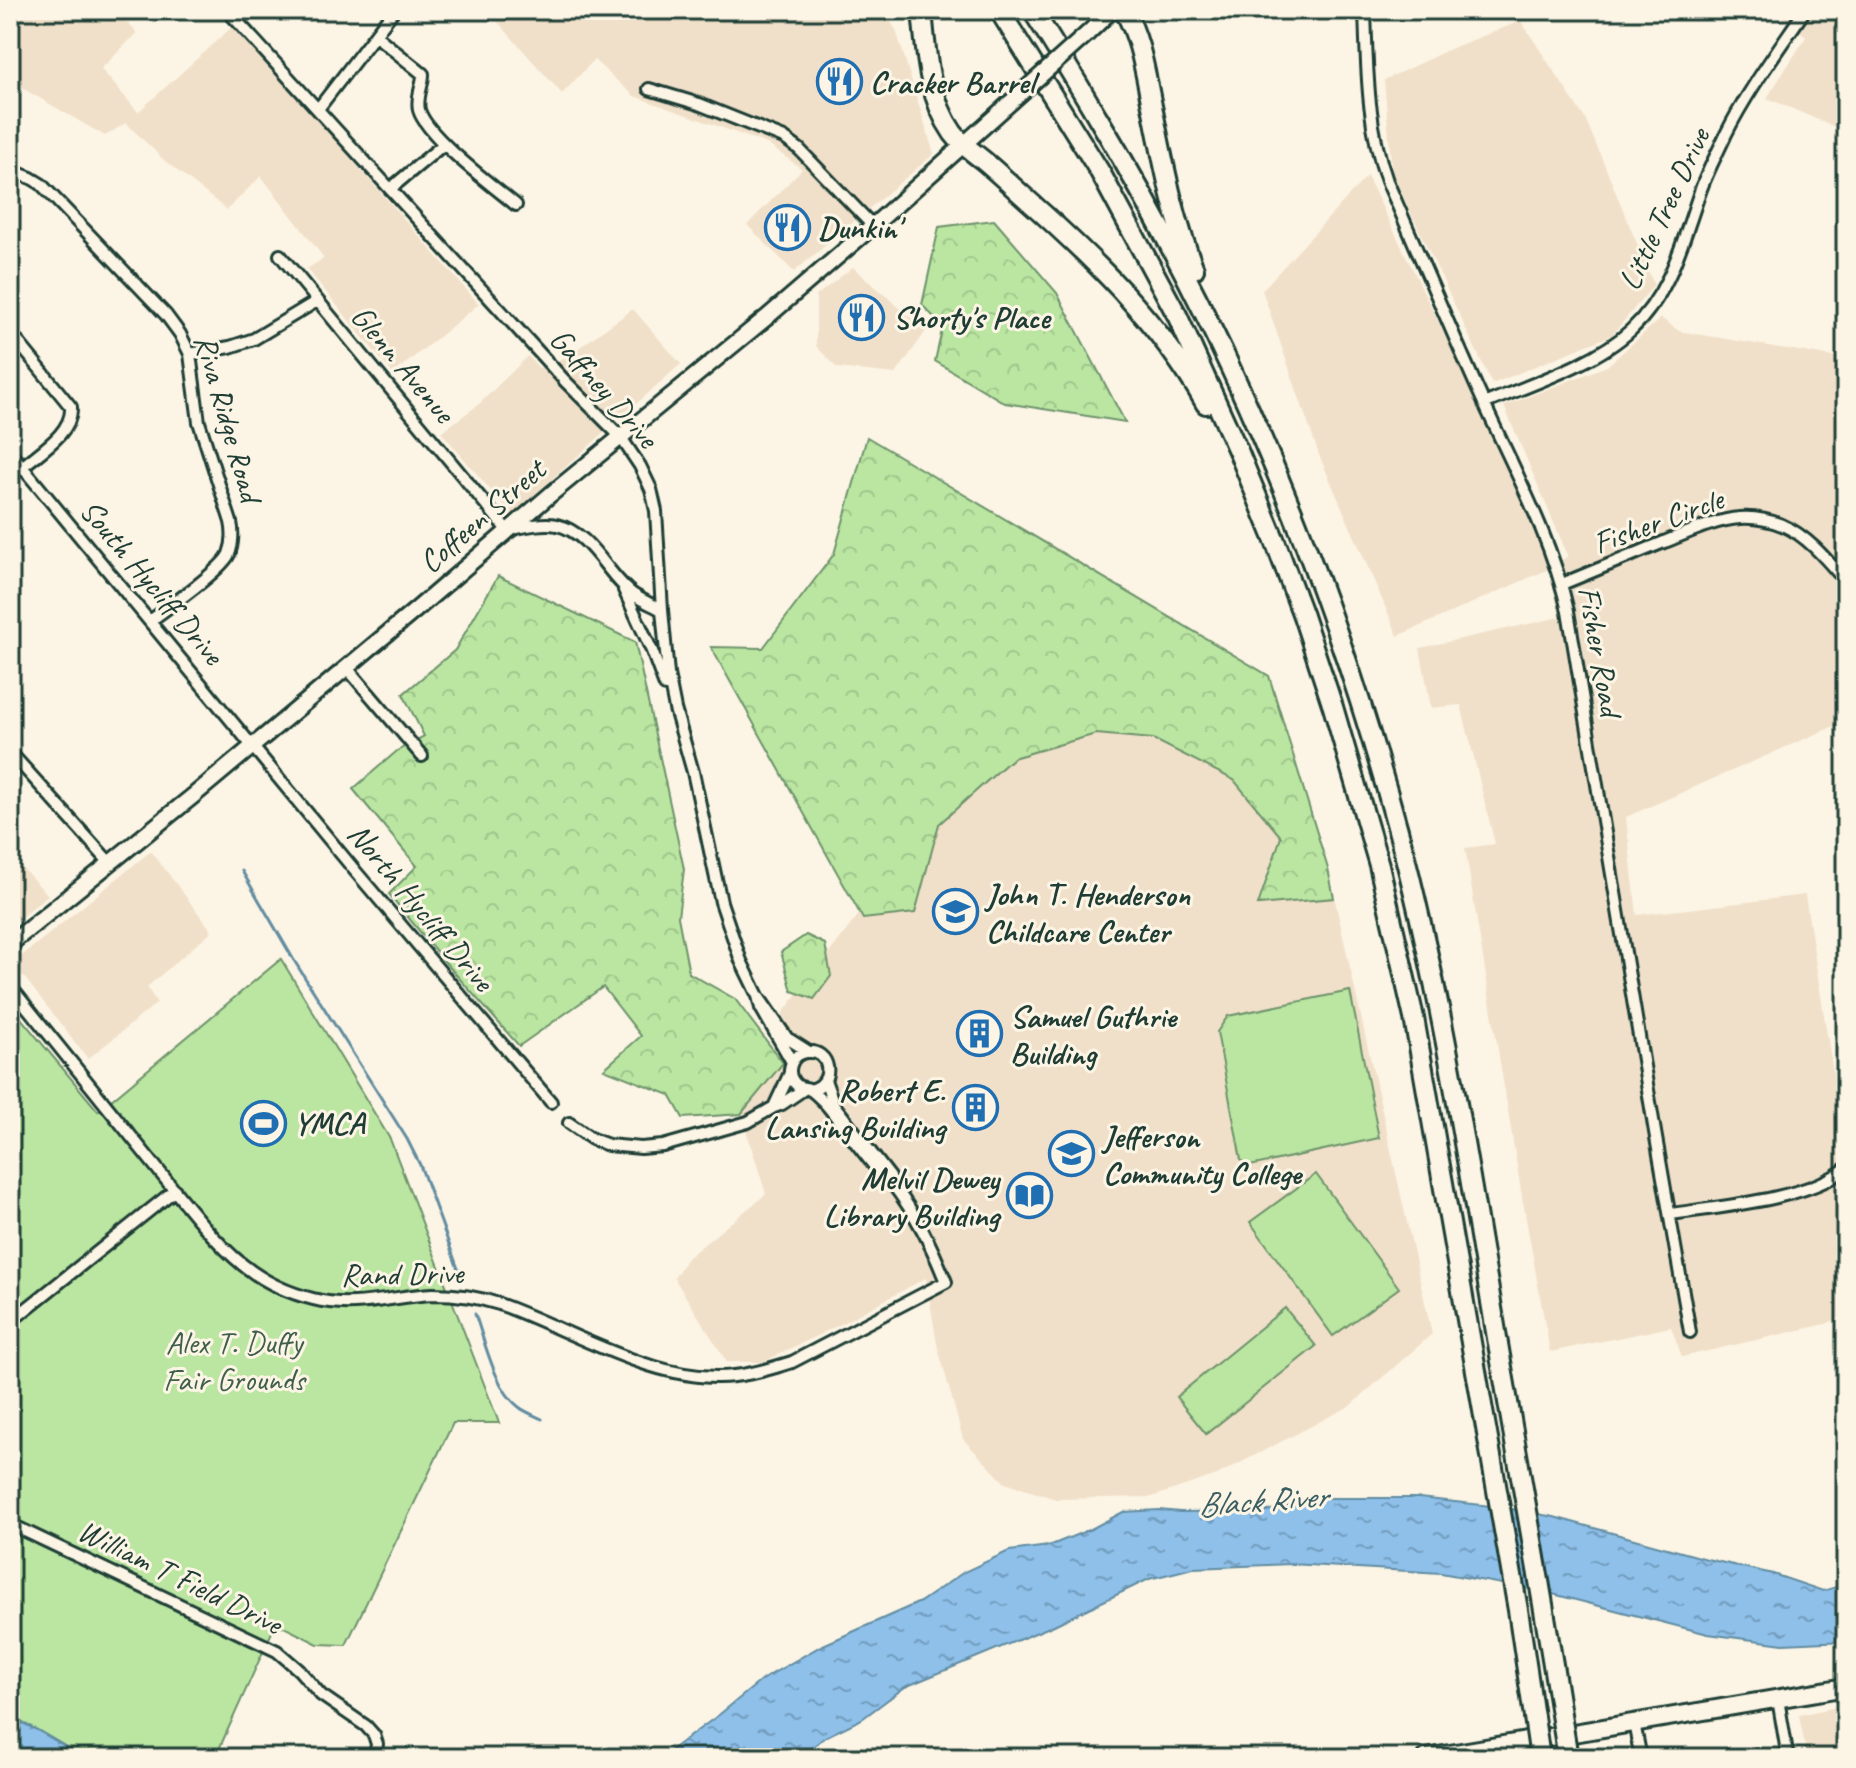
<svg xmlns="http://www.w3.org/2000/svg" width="1856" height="1768" viewBox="0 0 1856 1768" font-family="Caveat,sans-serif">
	<defs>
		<pattern id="forest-crowns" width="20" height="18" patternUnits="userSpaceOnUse" patternTransform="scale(2)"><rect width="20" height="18" fill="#bbe6a2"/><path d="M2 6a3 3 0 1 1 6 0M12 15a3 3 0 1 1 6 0" fill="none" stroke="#a0c68c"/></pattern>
		<pattern id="water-ripples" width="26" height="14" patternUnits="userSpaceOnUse" patternTransform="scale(2)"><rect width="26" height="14" fill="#8ec0ea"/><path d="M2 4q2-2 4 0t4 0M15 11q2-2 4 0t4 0" fill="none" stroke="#739dbe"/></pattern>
	</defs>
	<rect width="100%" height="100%" fill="#fcf5e5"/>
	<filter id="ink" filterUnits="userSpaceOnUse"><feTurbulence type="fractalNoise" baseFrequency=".0125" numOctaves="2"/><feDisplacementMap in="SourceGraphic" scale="16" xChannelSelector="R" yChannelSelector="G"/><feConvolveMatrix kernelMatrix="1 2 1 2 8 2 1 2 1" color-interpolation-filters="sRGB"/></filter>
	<g filter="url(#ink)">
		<path fill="#f1e0c9" d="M10,10H116L137,33L101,69L138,112L232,27L332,137L479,304L393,374L307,269L324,258L261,176L227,210L165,161L126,123L105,136L10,81Z
			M487,10H883L896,30L934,154L794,272L747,225L802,169L767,144L634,96L594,60L562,94Z
			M1775,10H1846V132L1767,98L1806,37Z
			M1521,21L1586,120L1654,285L1612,335L1492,384L1392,173L1384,80L1452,48Z
			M1367,176L1471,388L1550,569L1568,556L1504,406L1607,366L1661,318L1679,331L1846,359V721L1626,817L1637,915L1805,895L1846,1154V1315L1826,1324L1682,1357L1671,1327L1550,1352L1521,1191L1465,848L1495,844L1461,705L1431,708L1420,648L1560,617L1549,569L1398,636L1319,455L1262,290Z
			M853,267L926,331L896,374L837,368L816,346V296Z
			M633,309L681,364L512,515L441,432L478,405L528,356L539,368L566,357Z
			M1096,734L1153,739L1234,780L1328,869L1432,1334L1350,1406L1217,1475L1152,1497L1056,1499L1005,1483L963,1439L937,1344L926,1278L835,1327L763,1362H727L674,1278L687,1258L766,1194L741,1114L783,1063L779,1018L870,900L939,824L1013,758Z
			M151,851L212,931L147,987L157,1003L88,1059L13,963Z
			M10,855L48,895L10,926Z
			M1846,1705V1758H1807L1799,1715Z"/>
		<path fill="#bbe6a2" stroke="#6d926b" stroke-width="2" d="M281,959L390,1139L499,1423H453L346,1645L318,1644L276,1623L215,1758H85L37,1730L10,1717V1005L98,1111Z
			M1350,991L1379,1138L1250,1166L1241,1160L1217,1032L1228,1016Z
			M1316,1174L1399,1288L1333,1336L1250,1222Z
			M1285,1308L1316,1346L1206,1434L1176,1397Z"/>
		<path fill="url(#forest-crowns)" stroke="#6d926b" stroke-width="2" d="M994,220L1057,293L1125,422L1005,403L935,361L943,326L922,305L939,227Z
			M867,437L1269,676L1328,869L1334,898L1258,905L1281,837L1234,780L1153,739L1096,734L1013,758L939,824L915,913L863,919L711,647L763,648L834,554Z
			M498,576L635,642L684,869L678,917L689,973L735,999L783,1063L741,1114L683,1118L670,1095L604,1069L641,1036L603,987L519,1046L444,961L389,894L417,866L353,789L397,751L424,736L403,694L455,650Z
			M806,935L825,944L831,976L814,999L792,991L781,952Z"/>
		<path fill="url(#water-ripples)" stroke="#628ca1" stroke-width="2" d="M1319,1498H1419L1500,1507L1554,1517L1707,1559L1773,1574L1823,1591L1846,1584V1641L1783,1644L1708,1634L1541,1591L1441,1573L1291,1564L1193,1568L1149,1579L1052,1626L905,1687L862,1719L825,1737L799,1758H660L720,1714L763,1679L821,1646L920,1602L964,1572L1009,1551L1049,1546L1091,1529L1123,1512L1159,1510L1180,1512L1267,1511Z
			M10,1717L37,1730L85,1758H10Z"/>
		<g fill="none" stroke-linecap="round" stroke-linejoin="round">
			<path stroke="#628ca1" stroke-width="3" d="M242,871L295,962L407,1139L420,1165L461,1277
				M475,1314C485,1342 495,1389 519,1407C525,1412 534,1415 542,1419"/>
			<defs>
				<path id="minor" d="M227,10L565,381L620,436L640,466L651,489L656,511L662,610L668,674L675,709L693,772L721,902L741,961L758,996
					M1365,10C1367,68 1367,126 1387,181C1421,258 1453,336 1488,412C1518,477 1552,541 1568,611L1655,1132L1690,1332
					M375,35L423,74C423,86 416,97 419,110C427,137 492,185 516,205
					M649,89L699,104L784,138L799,149L873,226
					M318,109L394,10
					M10,170L31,178L41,184L166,315L180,334L190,354L199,422L231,522C233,531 233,544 229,554C222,570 167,608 150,621
					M390,189L444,144
					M280,255L507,530C523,527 541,522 557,525C592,533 607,576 634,595C643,601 653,605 662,610
					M10,332L71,407C73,433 39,452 22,467
					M190,354L230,347L254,339L317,301
					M1484,404C1531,384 1595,364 1631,330C1671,293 1683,239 1701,189C1708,170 1718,152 1726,134C1748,90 1778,50 1805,10
					M10,452L356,872L551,1102
					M1562,584C1596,570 1630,556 1664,542C1688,533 1714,520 1740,518C1753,517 1769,520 1782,525C1808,536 1828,561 1846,582
					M624,590L652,651L665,686
					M347,668L422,756
					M10,752L110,863
					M10,986C58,1046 106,1106 155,1166C180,1197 212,1240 243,1265C263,1281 288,1293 313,1299C356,1310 392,1296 433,1294C455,1294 478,1297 499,1304C570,1329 657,1385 734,1376C754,1374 773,1368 792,1362L946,1282C930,1242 917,1216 891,1182
					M792,1062L761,1008L758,996L787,1038L809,1052
					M790,1073L774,1107L782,1104L804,1089
					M810,1090C837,1084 830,1048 806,1052C792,1054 786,1070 793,1081C798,1088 802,1087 809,1089C813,1091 819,1097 823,1101C830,1108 836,1117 842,1125C856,1143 870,1161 884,1178L891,1182L890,1177L834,1105L825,1080
					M569,1123L592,1139L608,1145L641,1148L663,1146L748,1122L774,1107
					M1671,1214C1719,1207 1810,1199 1846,1168
					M10,1322L175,1190
					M10,1524L277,1651L299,1670L321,1695L366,1726L374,1735L377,1744L375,1758
					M1778,1699L1788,1758
					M1634,1723L1641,1758"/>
				<path id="secondary" d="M1087,34L1112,10
					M10,944L193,796L418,608L551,494L766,318L873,226L1011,102"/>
				<path id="primary" d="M1426,1758L1846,1687"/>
				<path id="motorway" d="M922,10C926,52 928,97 953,133C962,145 973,152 984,161C997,172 1009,183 1021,194C1091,256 1159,321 1206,404
					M999,10L1100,172L1177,315L1239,453L1275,541L1303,616L1333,707L1379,865L1414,1018L1518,1610L1534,1717
					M1032,10C1055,45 1076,81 1098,118C1231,339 1330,580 1398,830C1440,987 1465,1148 1492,1308C1514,1441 1539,1574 1560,1708
					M1124,10C1141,39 1145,73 1152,106C1163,160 1173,217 1194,269"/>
			</defs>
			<use href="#minor" stroke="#1f3d34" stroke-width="16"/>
			<use href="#secondary" stroke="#1f3d34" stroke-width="20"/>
			<use href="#primary" stroke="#1f3d34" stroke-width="22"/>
			<use href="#motorway" stroke="#1f3d34" stroke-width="24"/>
			<use href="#minor" stroke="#fcf5e5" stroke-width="10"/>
			<use href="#secondary" stroke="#fcf5e5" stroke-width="14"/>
			<use href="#primary" stroke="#fcf5e5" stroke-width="16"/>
			<use href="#motorway" stroke="#fcf5e5" stroke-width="18"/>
			<defs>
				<path id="secondary-bridge" d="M1011,102L1087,34"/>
				<path id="motorway-bridge" d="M1560,1708L1568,1758
					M1534,1717L1540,1758"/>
			</defs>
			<use href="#secondary-bridge" stroke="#1f3d34" stroke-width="20" stroke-linecap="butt"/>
			<use href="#motorway-bridge" stroke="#1f3d34" stroke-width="24" stroke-linecap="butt"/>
			<use href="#secondary-bridge" stroke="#fcf5e5" stroke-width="14"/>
			<use href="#motorway-bridge" stroke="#fcf5e5" stroke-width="18"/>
		</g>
	</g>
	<defs>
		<symbol id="restaurant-ring" viewBox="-11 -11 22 22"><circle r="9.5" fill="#fcf5e5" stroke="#1f6fb2" stroke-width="1.5"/><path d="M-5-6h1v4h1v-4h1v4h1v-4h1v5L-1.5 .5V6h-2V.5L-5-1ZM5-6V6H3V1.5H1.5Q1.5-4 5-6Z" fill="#1f6fb2"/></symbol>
		<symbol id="school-ring" viewBox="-11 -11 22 22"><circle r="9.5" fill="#fcf5e5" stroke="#1f6fb2" stroke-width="1.5"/><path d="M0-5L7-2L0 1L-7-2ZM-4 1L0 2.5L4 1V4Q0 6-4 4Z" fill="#1f6fb2"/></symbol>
		<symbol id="building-ring" viewBox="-11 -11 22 22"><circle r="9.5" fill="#fcf5e5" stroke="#1f6fb2" stroke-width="1.5"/><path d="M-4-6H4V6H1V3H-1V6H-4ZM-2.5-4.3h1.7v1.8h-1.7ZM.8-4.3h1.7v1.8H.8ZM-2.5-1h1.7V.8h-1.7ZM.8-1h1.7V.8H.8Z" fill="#1f6fb2"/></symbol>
		<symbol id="stadium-ring" viewBox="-11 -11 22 22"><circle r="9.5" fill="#fcf5e5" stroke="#1f6fb2" stroke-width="1.5"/><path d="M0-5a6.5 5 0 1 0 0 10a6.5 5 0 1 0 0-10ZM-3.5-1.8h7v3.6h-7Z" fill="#1f6fb2"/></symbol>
		<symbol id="university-ring" viewBox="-11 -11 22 22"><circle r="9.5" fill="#fcf5e5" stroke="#1f6fb2" stroke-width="1.5"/><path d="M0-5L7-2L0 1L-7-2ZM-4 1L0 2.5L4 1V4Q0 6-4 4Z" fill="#1f6fb2"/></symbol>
		<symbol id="library-ring" viewBox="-11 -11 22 22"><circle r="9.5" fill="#fcf5e5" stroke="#1f6fb2" stroke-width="1.5"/><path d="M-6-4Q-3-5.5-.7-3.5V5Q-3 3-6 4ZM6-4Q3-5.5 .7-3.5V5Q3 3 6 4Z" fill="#1f6fb2"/></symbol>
	</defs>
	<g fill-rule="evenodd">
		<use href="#restaurant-ring" x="814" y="56" width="51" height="51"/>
		<use href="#restaurant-ring" x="762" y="202" width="51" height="51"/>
		<use href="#restaurant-ring" x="836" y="292" width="51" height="51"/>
		<use href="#school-ring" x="930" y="886" width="51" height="51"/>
		<use href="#building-ring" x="954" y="1008" width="51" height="51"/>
		<use href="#building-ring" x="950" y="1082" width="51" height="51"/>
		<use href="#stadium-ring" x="238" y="1098" width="51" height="51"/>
		<use href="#university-ring" x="1046" y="1128" width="51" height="51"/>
		<use href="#library-ring" x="1004" y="1170" width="51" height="51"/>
	</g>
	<g text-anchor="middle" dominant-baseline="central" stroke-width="6" stroke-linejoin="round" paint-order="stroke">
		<g font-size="32" font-weight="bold" fill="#1f3d34" stroke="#fcf5e5" text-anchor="start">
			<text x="870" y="82">Cracker Barrel</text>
			<text x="818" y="227">Dunkin'</text>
			<text x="893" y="317">Shorty's Place</text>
			<text x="986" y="894">John T. Henderson<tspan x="986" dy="37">Childcare Center</tspan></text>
			<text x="1010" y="1016">Samuel Guthrie<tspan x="1010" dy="37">Building</tspan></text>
			<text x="945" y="1090" text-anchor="end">Robert E.<tspan x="945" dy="37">Lansing Building</tspan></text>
			<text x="294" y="1123">YMCA</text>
			<text x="1103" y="1136">Jefferson<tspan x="1103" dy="37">Community College</tspan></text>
			<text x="999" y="1178" text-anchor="end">Melvil Dewey<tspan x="999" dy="37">Library Building</tspan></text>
		</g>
		<g font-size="32" fill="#1f3d34" stroke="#fcf5e5">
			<text transform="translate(1664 209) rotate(-65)">Little Tree Drive</text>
			<text transform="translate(403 364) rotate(50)">Glenn Avenue</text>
			<text transform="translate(604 388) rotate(49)">Gaffney Drive</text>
			<text transform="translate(228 418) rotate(74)">Riva Ridge Road</text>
			<text transform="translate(482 516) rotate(-41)">Coffeen Street</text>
			<text transform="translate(1658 521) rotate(-20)">Fisher Circle</text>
			<text transform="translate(152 582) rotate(50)">South Hycliff Drive</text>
			<text transform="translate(1600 651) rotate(80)">Fisher Road</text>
			<text transform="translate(421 907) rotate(50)">North Hycliff Drive</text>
			<text transform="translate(402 1274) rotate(-1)">Rand Drive</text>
			<text transform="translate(180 1577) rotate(26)">William T Field Drive</text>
		</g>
		<g font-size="32" fill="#3e5f4a" stroke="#fcf5e5">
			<text x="234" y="1342">Alex T. Duffy<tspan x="234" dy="37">Fair Grounds</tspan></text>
		</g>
		<g font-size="34" font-style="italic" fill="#3b5e62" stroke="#fcf5e5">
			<text transform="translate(1262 1500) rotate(-4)">Black River</text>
		</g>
	</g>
	<rect width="1856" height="1768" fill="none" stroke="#fcf5e5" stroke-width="40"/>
	<rect x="20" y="20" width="1816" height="1728" fill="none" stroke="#1f3d34" stroke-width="3" filter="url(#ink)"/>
</svg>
